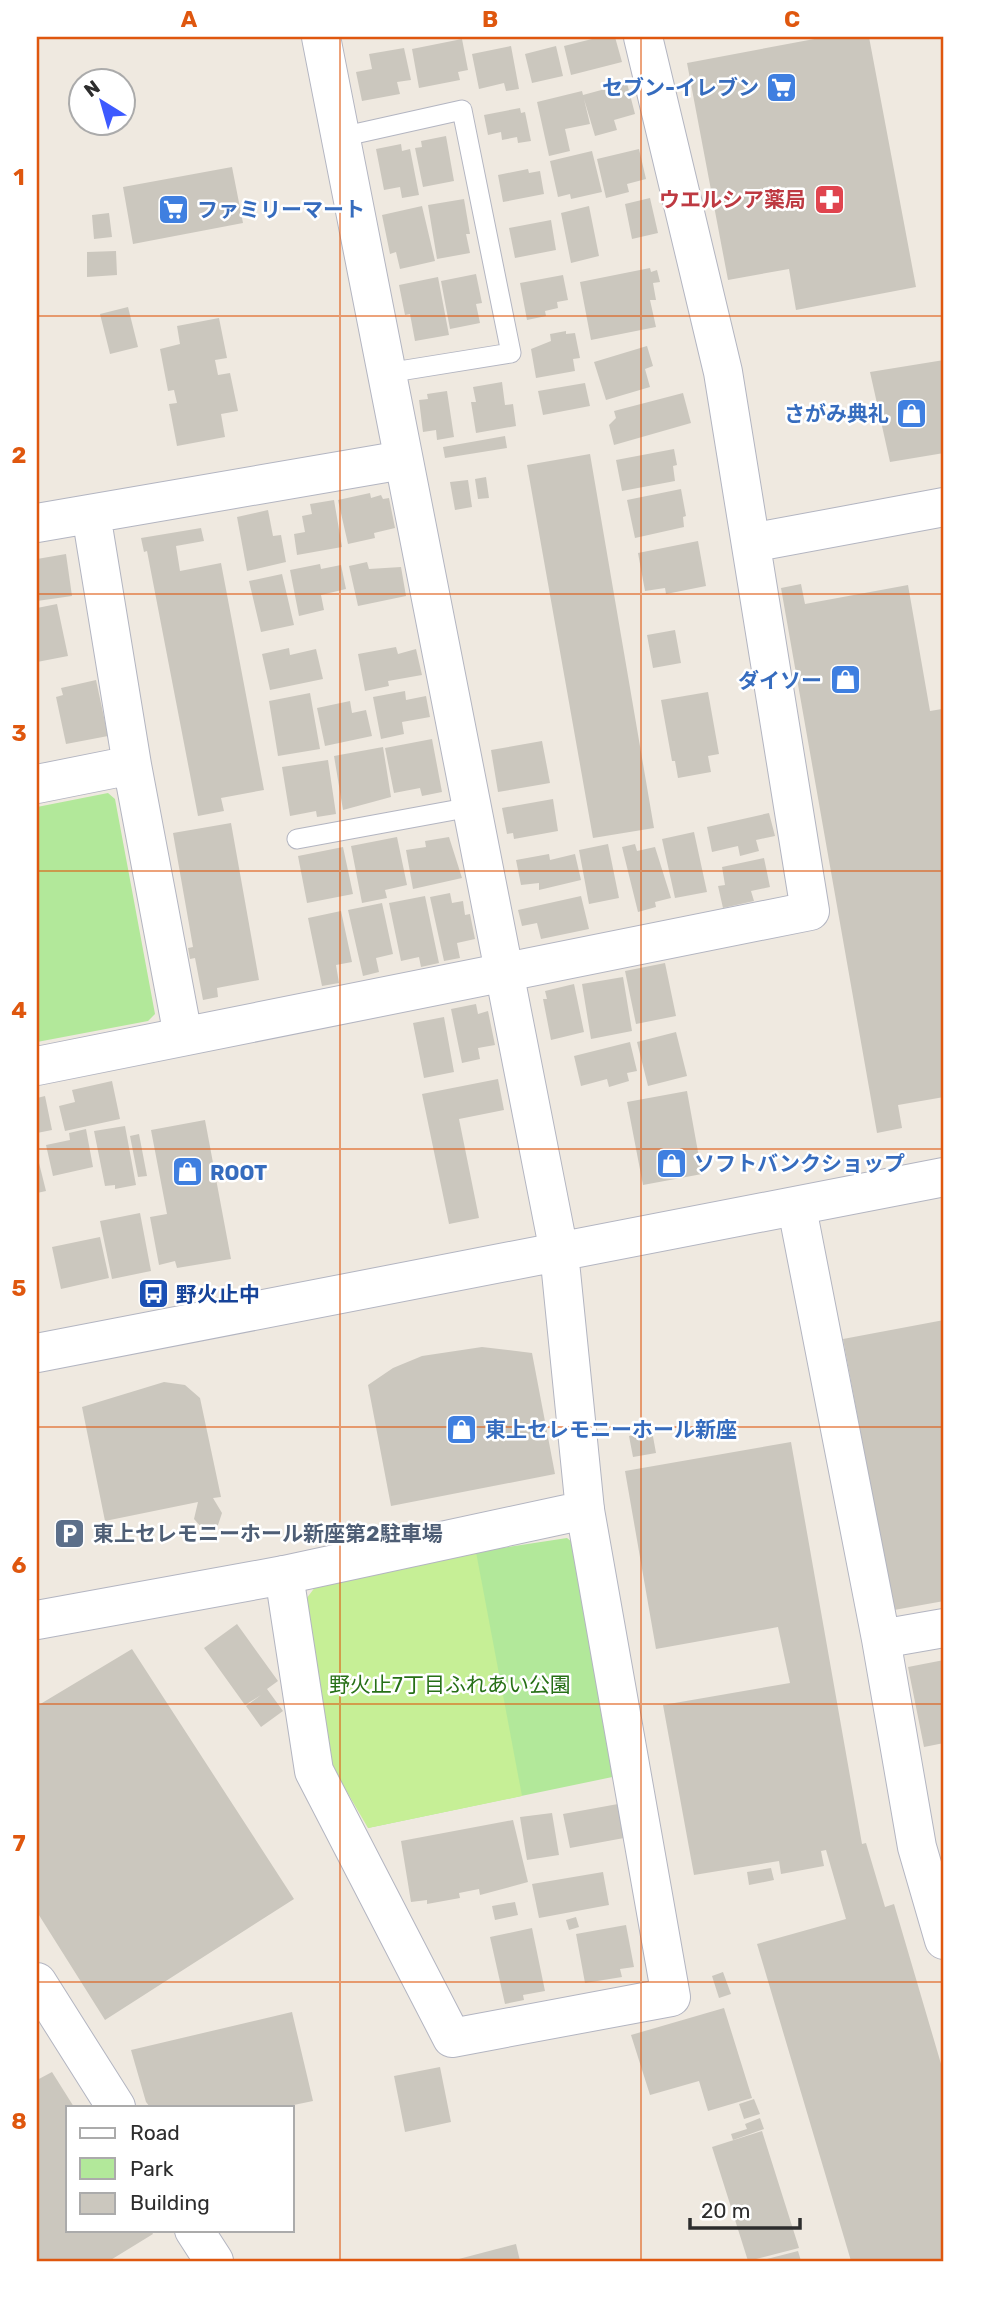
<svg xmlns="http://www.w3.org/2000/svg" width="981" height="2298" viewBox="0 0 981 2298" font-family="Rubik,'Noto Sans JP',sans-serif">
	<rect width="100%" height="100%" fill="#efe9e0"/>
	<path fill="#b2e89a" d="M108,793L115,799L155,1014L148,1021L37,1042V807Z
		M567,1538L582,1550L622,1775L368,1828L476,1552Z"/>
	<path fill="#c6ef96" d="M476,1552L522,1796L368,1828L329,1761L306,1599L316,1586Z"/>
	<path fill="#cbc7be" d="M600,37H615L622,62L571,75L564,46Z
		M825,37H869L916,287L796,310L789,269L728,280L687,63Z
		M462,39L468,70L458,72L460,80L419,88L412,49Z
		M511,46L519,89L506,91L504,83L479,89L472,54Z
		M556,46L563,76L532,83L525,54Z
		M404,48L411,80L397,82L400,94L362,101L356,72L372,69L369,54Z
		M627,83L635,114L614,120L617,130L595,136L584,99L590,124L565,129L570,151L549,156L537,102L582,91L583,95Z
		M520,108L521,113L525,112L531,141L518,143L517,137L502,140L501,132L488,135L484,115Z
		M446,136L454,181L423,187L415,148L422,147L421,141Z
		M401,144L402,151L410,149L419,195L402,198L400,187L384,190L376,149Z
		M639,149L646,179L627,184L629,192L606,198L597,159Z
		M592,151L602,192L571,199L570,194L558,197L550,161Z
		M232,167L243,223L133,244L123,187Z
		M528,169L529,173L540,171L544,194L503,202L498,175Z
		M650,198L658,233L632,239L625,204Z
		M464,199L470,234H466L470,253L437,259L428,205Z
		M422,206L435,261L400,269L396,252L390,254L382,215Z
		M589,206L599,256L571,263L561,213Z
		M109,213L112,237L94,239L92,215Z
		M551,220L556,250L515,258L509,228Z
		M116,251L117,275L87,277V252Z
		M650,268L651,272L657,270L660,282L653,283L656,300H650L656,327L591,340L580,282Z
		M476,274L482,303L476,304L480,323L450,329L441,281Z
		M563,275L568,300L557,302L558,308L545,311L546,316L527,320L520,283Z
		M438,277L449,335L415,341L410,314L405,315L399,285Z
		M128,307L138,347L110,354L100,314Z
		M219,318L227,358L215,360L218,375L230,373L238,411L221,414L225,437L177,446L169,404L177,403L174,390L168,391L160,349L180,344L177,326Z
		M566,331V334L575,333L580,358L573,359L575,371L536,378L531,349L551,341L550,334Z
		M647,346L653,366L645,369L650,387L606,400L594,362Z
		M944,360V453L890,462L870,372Z
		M502,382L505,405L513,404L516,426L476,433L471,402H476L473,387Z
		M585,383L590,406L543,415L538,391Z
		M447,391L454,437L437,440L436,430L423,432L419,400L428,399L427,394Z
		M683,393L691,423L614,445L609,425L616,418L614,411Z
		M505,436L507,448L445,458L443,447Z
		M674,449L677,465L673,466L675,481L622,491L616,460Z
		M590,454L654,828L593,838L527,465Z
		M486,477L489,498L478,499L475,479Z
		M468,480L472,507L455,510L450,482Z
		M681,489L686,516L683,517L684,527L635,538L627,500Z
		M370,493L371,498L381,495L383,499L389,498L395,528L374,533L375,538L348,544L338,500Z
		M334,500L342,547L297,555L294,534L305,532L302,516L312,514L310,504Z
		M268,510L273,536L281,535L286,562L247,571L237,517Z
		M201,528L204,541L176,546L180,571L221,563L264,790L221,798L224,811L198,816L147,551L144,552L141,538Z
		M698,541L706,586L666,594L665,588L645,591L638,553Z
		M66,554L72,596L37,601V559Z
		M367,562L369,569L401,567L406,596L358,606L349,566Z
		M320,564L321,569L341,565L346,589L321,595L324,610L299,616L290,570Z
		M282,574L294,625L261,632L249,581Z
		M801,584L805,604L908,585L930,711L942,709L944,722V1097L898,1105L902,1128L877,1133L781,588Z
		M57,604L68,656L37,662V608Z
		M675,630L681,663L653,668L647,635Z
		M396,647L398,654L416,649L422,675L388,681L389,686L365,691L358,654Z
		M289,648L290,655L316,649L323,679L270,690L262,654Z
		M96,680L108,736L66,744L56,697L63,695L61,688Z
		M405,691L406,700L426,696L430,717L402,722L404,734L381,739L373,697Z
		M708,692L719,754L708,756L711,772L678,778L675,761H672L661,700Z
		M310,693L320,749L278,756L269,701Z
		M350,701L352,713L366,710L372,736L325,746L317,708Z
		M432,739L442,792L422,796L420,788L394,793L385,748Z
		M542,741L550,783L498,792L491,750Z
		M383,747L391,797L343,810L334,756Z
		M328,760L336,814L317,817L316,811L290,816L282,767Z
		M553,799L558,831L514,839L513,833L507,834L502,808Z
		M769,813L775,836L756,840L759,851L740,856L738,846L712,852L707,827Z
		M231,823L259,980L217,988L218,997L203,1000L195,958L190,959L188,948L193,947L173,833Z
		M694,832L707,892L675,898L662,839Z
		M397,837L407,885L385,890L387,898L362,903L351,846Z
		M449,837L462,878L413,889L406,850L426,847L425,841Z
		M608,844L619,898L589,904L579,850Z
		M635,844L637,851L655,847L671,898L655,902L656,907L638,912L622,847Z
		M343,847L353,894L307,903L298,856Z
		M549,854L550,860L575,854L581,880L539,890V883L521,885L516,860Z
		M764,858L770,887L751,891L754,901L723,908L718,886L725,885L722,867Z
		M450,893L452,903L463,901L465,915L470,914L475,939L457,943L460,958L444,961L430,897Z
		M425,896L439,963L421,967L419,957L401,961L389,903Z
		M581,896L589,929L541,939L537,923L522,926L518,910Z
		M382,903L393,954L376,958L379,972L363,976L348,910Z
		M341,911L352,962L336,965L339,983L322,986L308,918Z
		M665,963L676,1016L636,1024L625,971Z
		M623,977L632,1031L591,1039L582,984Z
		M574,984L584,1032L551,1040L543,999H547L545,991Z
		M476,1004L478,1014L488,1011L495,1045L478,1048L480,1059L462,1063L451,1009Z
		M444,1017L454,1072L424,1078L413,1023Z
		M676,1032L687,1076L648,1086L637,1042Z
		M630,1042L637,1071L627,1073L629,1081L609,1087L607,1079L581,1086L574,1056Z
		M498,1079L504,1110L459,1119L479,1218L449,1224L422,1094Z
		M112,1081L120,1119L65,1131L59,1106L75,1102L72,1090Z
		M687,1091L702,1174L643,1185L627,1102Z
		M45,1096L52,1130L37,1133V1098Z
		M205,1120L231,1259L177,1268L175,1261L159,1265L150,1217L167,1214L151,1130Z
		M125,1126L136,1185L115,1189V1185L105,1186L94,1131Z
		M86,1129L93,1167L53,1176L46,1145L70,1140L69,1133Z
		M139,1134L147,1176L138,1177L130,1136Z
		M37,1155L46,1191L37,1193Z
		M140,1213L151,1271L112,1279L100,1221Z
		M100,1237L109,1278L61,1289L52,1247Z
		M944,1320V1601L894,1610L843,1339Z
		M482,1347L532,1353L555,1474L391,1506L368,1385L393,1368L422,1356Z
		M164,1382L185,1385L200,1398L221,1497L213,1498L222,1513L218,1525L211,1529H203L194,1519L198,1502L105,1521L82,1407Z
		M652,1431L656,1453L633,1457L629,1436Z
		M791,1442L862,1844L866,1843L885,1907L894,1904L944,2074V2261H851L757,1944L846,1919L826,1850L821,1851L824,1866L781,1874L779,1861L694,1875L663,1705L790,1683L778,1627L656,1649L625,1471Z
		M237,1624L278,1681L267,1689L283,1711L261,1727L246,1706L261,1695L245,1705L204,1648Z
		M132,1649L294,1899L105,2020L37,1912V1706Z
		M944,1660V1743L924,1747L908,1667Z
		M618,1804L624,1838L570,1848L563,1814Z
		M552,1813L559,1855L527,1860L520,1817Z
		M513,1820L528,1882L480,1895L479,1889L459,1893L460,1898L427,1904V1900L411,1902L401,1841Z
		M771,1868L774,1880L749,1885L747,1872Z
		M603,1872L609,1905L539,1918L532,1884Z
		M515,1902L518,1915L495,1920L492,1906Z
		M576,1917L579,1927L569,1930L566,1920Z
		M626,1925L634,1967L620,1969L622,1977L585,1983L576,1934Z
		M532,1928L545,1991L523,1995L524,2000L505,2004L490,1937Z
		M723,1972L731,1994L719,1998L712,1976Z
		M724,2008L752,2098L708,2111L699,2081L650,2095L631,2035Z
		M292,2012L313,2101L284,2107H150L146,2102L131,2050Z
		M440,2067L451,2122L405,2132L394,2076Z
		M52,2072L74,2107H68V2230H151L153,2234L109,2261H37V2080Z
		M754,2099L760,2114L744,2119L739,2104Z
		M760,2118L764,2129L733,2140L731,2134L747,2129L745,2124Z
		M762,2131L799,2248L748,2261L712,2147Z
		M516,2244L520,2261H455V2260Z
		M798,2251L801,2261H763V2260Z"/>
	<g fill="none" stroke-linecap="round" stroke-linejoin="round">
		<defs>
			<path id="service" d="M341,137L462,110L511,353L387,373
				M297,839L471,807"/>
			<path id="minor" d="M91,514L132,765L183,1036
				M37,523L403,460
				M751,543L944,507
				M37,784L132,765
				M37,1066L810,911L723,372L643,37
				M797,1208L881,1639L917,1847L944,1940
				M284,1575L314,1771L452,2038L671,1997L585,1510
				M881,1639L944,1628
				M37,1982L116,2107
				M194,2230L214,2261"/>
			<path id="tertiary" d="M37,1353L944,1177
				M37,1620L284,1575L585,1510L559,1252L321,37"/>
		</defs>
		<use href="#service" stroke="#b3b5c1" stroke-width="21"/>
		<use href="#minor" stroke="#b3b5c1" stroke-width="40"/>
		<use href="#tertiary" stroke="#b3b5c1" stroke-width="40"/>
		<use href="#service" stroke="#fff" stroke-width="19"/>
		<use href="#minor" stroke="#fff" stroke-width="38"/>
		<use href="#tertiary" stroke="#fff" stroke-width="38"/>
	</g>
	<path fill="none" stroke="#df570e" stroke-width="2" stroke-opacity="0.55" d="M340,37V2261M641,37V2261M37,316H944M37,594H944M37,871H944M37,1149H944M37,1427H944M37,1704H944M37,1982H944"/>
	<defs>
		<symbol id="supermarket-square" viewBox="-11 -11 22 22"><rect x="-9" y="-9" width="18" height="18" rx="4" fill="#3f7fe0" stroke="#fff"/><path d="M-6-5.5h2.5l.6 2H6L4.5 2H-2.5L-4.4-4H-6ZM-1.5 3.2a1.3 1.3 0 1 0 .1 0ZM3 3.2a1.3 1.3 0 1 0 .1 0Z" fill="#fff"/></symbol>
		<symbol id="pharmacy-square" viewBox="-11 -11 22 22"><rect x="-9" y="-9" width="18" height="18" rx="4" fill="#e0444e" stroke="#fff"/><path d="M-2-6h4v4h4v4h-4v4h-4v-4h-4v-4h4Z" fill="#fff"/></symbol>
		<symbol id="shop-square" viewBox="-11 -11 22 22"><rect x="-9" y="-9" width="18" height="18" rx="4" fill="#3f7fe0" stroke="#fff"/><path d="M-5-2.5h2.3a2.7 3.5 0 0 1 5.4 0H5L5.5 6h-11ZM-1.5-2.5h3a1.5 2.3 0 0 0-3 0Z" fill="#fff"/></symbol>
		<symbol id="bus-square" viewBox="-11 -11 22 22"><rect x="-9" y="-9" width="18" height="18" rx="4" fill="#1a4fb4" stroke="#fff"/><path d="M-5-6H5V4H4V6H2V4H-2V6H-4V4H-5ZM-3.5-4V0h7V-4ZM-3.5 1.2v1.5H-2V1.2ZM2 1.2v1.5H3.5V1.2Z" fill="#fff"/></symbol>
		<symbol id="parking-square" viewBox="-11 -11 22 22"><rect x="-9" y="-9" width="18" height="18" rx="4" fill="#5c6f8a" stroke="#fff"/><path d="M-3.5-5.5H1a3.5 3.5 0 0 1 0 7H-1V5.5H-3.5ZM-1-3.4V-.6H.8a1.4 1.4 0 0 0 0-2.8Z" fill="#fff"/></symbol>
	</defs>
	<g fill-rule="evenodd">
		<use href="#supermarket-square" x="764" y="70" width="35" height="35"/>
		<use href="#pharmacy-square" x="812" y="182" width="35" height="35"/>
		<use href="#supermarket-square" x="156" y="192" width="35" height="35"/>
		<use href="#shop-square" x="894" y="396" width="35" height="35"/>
		<use href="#shop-square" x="828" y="662" width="35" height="35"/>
		<use href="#shop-square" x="654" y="1146" width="35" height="35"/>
		<use href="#shop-square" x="170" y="1154" width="35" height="35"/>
		<use href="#bus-square" x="136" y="1276" width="35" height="35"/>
		<use href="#shop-square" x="444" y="1412" width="35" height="35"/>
		<use href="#parking-square" x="52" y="1516" width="35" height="35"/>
	</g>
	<g text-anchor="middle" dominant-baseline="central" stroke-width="5" stroke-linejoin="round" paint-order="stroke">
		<g font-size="21" font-weight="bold" fill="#366cbe" stroke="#fff" text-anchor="start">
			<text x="759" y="87" text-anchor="end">セブン-イレブン</text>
			<text x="197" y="209">ファミリーマート</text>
			<text x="889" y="413" text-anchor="end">さがみ典礼</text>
			<text x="822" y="680" text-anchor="end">ダイソー</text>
			<text x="694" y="1163">ソフトバンクショップ</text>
			<text x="210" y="1172">ROOT</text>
			<text x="485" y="1429">東上セレモニーホール新座</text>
		</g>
		<g font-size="21" font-weight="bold" fill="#be3a42" stroke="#fff" text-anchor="end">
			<text x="806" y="199">ウエルシア薬局</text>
		</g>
		<g font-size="21" font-weight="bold" fill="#164399" stroke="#fff" text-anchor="start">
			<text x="176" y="1294">野火止中</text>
		</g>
		<g font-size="21" font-weight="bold" fill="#4e5e75" stroke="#fff" text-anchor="start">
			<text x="93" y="1533">東上セレモニーホール新座第2駐車場</text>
		</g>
		<g font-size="21" fill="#277017" stroke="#fff">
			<text x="450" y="1684">野火止7丁目ふれあい公園</text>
		</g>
	</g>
	<rect width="981" height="2298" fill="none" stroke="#ffffff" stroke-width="77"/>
	<rect x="66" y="2106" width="228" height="126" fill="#ffffff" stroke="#ababab" stroke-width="2"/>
	<rect x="80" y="2128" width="35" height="10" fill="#ffffff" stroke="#ababab" stroke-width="2"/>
	<text x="130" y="2140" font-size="21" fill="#2d2d2d">Road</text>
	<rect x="80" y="2158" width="35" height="21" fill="#b2e89a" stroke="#ababab" stroke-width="2"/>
	<text x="130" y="2176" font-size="21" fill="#2d2d2d">Park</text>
	<rect x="80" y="2193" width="35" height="21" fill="#cbc7be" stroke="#ababab" stroke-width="2"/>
	<text x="130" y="2210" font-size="21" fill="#2d2d2d">Building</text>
	<g transform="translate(102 102) rotate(323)"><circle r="33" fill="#ffffff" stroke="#ababab" stroke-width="2"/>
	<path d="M0-5L12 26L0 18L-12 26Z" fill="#3d5aff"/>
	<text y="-10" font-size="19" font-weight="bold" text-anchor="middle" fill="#2d2d2d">N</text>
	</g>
	<path d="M690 2218v10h110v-10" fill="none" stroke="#2d2d2d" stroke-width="3.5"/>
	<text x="701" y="2218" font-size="21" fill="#2d2d2d" stroke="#ffffff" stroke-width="5" paint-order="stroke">20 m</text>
	<rect x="38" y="38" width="904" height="2222" fill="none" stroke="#df570e" stroke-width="2.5"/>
	<g font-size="23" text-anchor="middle" font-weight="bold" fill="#df570e">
		<text x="189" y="27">A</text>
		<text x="490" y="27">B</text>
		<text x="792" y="27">C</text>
		<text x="19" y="185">1</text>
		<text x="19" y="463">2</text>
		<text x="19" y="741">3</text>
		<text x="19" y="1018">4</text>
		<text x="19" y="1296">5</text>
		<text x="19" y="1573">6</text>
		<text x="19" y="1851">7</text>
		<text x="19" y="2129">8</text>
	</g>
</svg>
